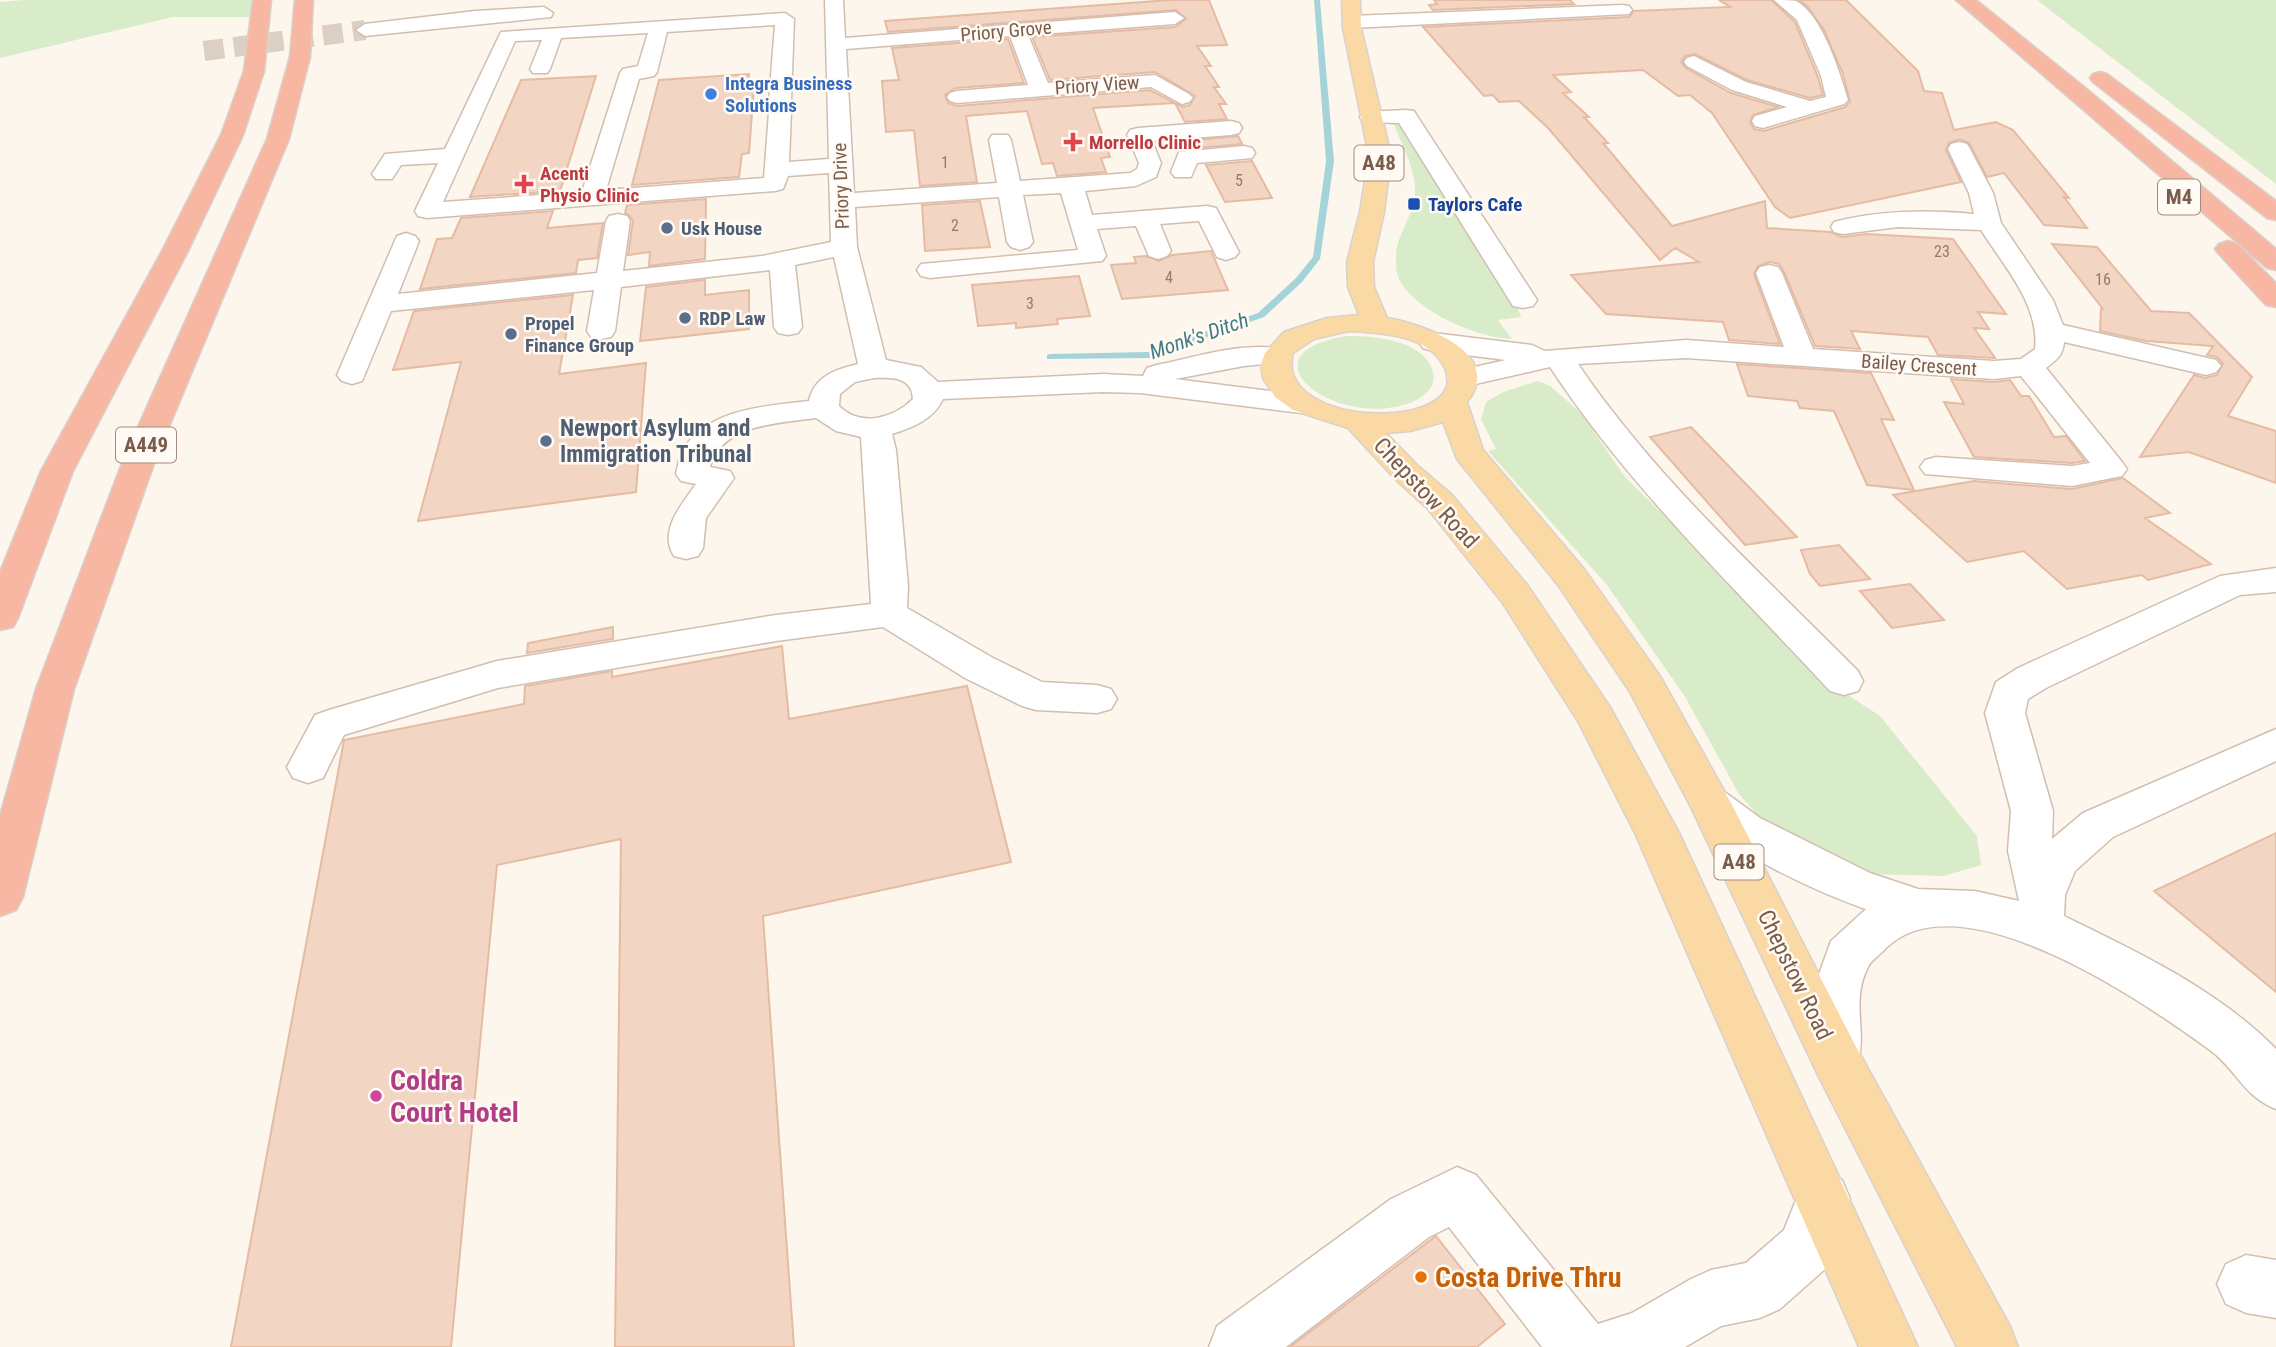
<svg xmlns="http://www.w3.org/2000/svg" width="2276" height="1347" viewBox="0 0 2276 1347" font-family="'Roboto Condensed',sans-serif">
	<rect width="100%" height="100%" fill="#fdf6ec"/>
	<path fill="#d8ecc9" d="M23,0H262V17H173L0,58V2Z
		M2037,0H2276V184Z
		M1393,122H1399L1519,311L1521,317L1498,320L1512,339C1478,338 1417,312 1400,281C1396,275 1396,263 1396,255C1397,232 1417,212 1415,188C1414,164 1401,144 1393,122Z
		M1348,336C1374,336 1425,340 1433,372C1435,379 1433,386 1428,391C1419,401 1406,405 1394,407C1325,421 1242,352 1348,336Z
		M1538,381L1550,386L1581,413L1625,477L1842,691L1880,716L1977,836L1981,865L1944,876L1867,874L1768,827L1739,794L1684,695L1607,585L1488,451L1496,449L1481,419L1486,402L1503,392Z"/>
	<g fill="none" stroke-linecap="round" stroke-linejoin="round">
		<path fill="#a5d3da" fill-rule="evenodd" d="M1314,0H1320L1334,161L1320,259L1302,282L1264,317L1149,358L1047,359V355L1050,354L1148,352L1258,313L1296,278L1313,257L1326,161Z"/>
	</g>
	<path fill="#f3d5c3" stroke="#e6bba3" stroke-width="2" d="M1170,0H1209L1227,45L1197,46L1211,66H1205L1219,87H1214L1226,104H1219L1227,119L1185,122L1175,103L1183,107L1190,105L1195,96L1155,72L1050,80L1032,37L1175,27L1186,19L1176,10L888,32L885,21Z
		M1434,0H1570L1574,4L1433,10L1429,5L1437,4Z
		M1719,0H1771L1795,22L1818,77L1823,95L1810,98L1747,80L1695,54L1685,56L1681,62L1686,68L1731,93L1778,107L1753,115L1750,122L1754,129L1764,131L1845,107L1850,102L1843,74L1824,30L1807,6L1799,0H1846L1918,71L1924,91L1942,93L1954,130L1996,122L2013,130L2069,198L2064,197L2087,228L2044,225L2004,173L1987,177L1969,143L1960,139L1949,143L1946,150L1961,182L1790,218L1775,207L1712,113L1690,95L1678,96L1643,70L1553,75L1571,92L1563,93L1589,117H1584L1608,143H1603L1672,226L1765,201L1767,228L1831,232L1842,237L1867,234L1953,239L2006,314L1978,312L1989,329L1974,328L1995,358L1938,355L1928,337L1851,331L1860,349L1815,346L1784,272L1779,264L1770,262L1758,266L1754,274L1780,344L1729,340L1723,322L1606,314L1571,275L1699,262L1675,248L1660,260L1549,129L1519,101L1499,102L1493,95L1484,96L1423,27L1629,17L1634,11L1730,7Z
		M1008,39L1024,83L956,88L945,95L948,103L957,106L1150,90L1175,103L1093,108L1110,157L1101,158L1106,172L1057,176L1053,163L1042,164L1027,111L966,116L977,182L920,186L914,130L886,132L882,81L899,80L892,48Z
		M749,74L748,86H754L749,153L742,154L739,177L632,185L659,80Z
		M596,76L560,191L470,197L521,80Z
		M1238,136L1242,144L1198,148L1194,140Z
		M1252,161L1272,198L1225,202L1206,165Z
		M706,199L705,259L649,266L650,252L628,255L633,221L629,215L625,213L627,205Z
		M980,201L990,247L925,251L922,205Z
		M553,211L547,228L603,223L597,258L578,260L576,273L420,289L437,239L452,238L461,218Z
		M2052,244L2097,247L2151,311L2189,313L2252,377L2228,416L2276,431V483L2189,452L2140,457L2194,375L2205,378L2217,375L2223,364L2217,357L2207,355L2213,346L2146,341L2100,331L2101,309H2103Z
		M1211,251L1228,290L1122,299L1111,265L1136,263L1134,257L1146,256L1159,261L1172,255Z
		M1079,276L1090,316L1057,319L1058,324L1016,328V323L978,326L972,285Z
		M705,280V295L749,290V329L640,341L646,287Z
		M573,295L559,374L646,363L636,492L418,521L461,362L393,370L414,311Z
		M1737,364L1871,373L1894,420L1881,419L1914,490L1867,485L1834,411L1800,408L1797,401L1748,396Z
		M1951,379L1994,382L2010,380L2021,396H2029L2054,437L2066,436L2085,461L2072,463L1974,457L1944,402L1964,404Z
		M1691,427L1797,537L1745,545L1650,437Z
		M2123,478L2170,513L2145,518L2211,564L2148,580L2142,575L2067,589L2024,551L1967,562L1893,495L1974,481L2072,489Z
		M1839,545L1870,579L1820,586L1810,574L1801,550Z
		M1910,584L1944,620L1892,628L1860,591Z
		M613,627V639L527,653L528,643Z
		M782,646L789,719L967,686L1011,862L763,916L794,1347H615L621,839L497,865L451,1347H231L344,740L524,704L525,686L612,671V677Z
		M2276,833V992L2154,891Z
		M1436,1236L1505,1324L1477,1347H1290Z"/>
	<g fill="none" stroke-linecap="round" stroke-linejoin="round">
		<path stroke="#dcd0c4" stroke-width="20" stroke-dasharray="20 10" stroke-linecap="butt" d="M204,51L365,30"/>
		<defs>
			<path id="minor" d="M825,0H843L845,38L1175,12L1184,18L1175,24L1028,35L1048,83L1155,75L1189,94L1193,98L1189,102L1182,104L1151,87L957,103L950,101L947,97L950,93L957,91L1028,85L1010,36L846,49L854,193L997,183L989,140L992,135H1008L1011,140L1020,181L1130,173L1137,169L1139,163L1127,135L1130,130L1138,128L1231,121L1239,123L1242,128L1239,133L1231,135L1152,141L1161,163L1156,177L1136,186L1085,191L1092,215L1207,206L1216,208L1239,252L1235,257L1226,260L1217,257L1199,221L1160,224L1171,251L1167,256L1158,259L1149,256L1136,226L1097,229L1106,256L1102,261L930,278L921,276L917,270L921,264L1078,250L1061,193L1023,195L1033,242L1029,247L1020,250L1011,247L1007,242L999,197L855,207L857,247L886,360L921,367L938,382L1103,374L1143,376L1147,368L1157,365C1197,357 1246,340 1286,350L1290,356L1286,362L1244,366L1175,379L1301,395L1312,398L1316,404L1312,410L1301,413L1140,393L1103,392L943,399C934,419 912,428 892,434L896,450L908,586L907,608L993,658L1042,682L1097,685L1111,689L1117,699L1111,709L1097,713L1036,710L1022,706L965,678L883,627L776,641L498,688L344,735L323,778L308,783L293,778L287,767L315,715L329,710L497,661L776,615L871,604L861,437L836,431L816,418C780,423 721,424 710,467L730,471L734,478L706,518L703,548L698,556L686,559L674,556C658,531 682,504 696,484L681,481L676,474C678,466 679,455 684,448C710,408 768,406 809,401C814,376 837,369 858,364L834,257L795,265L802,327L798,333L788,335L778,333L774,327L770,270L621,287L615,331L611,337L601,339L591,337L587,331L594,290L391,311L362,381L352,384L342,381L337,375L397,236L406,233L415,236L419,241L398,294L597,273L606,221L609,216L618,214L627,216L630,221L623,271L762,256L831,242L829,173L788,176L783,189L775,191L427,218L418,216L415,211L438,163L401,165L392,179H376L372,174L385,154L445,149L501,32L785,13L794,19L791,101L784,106L791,112L789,162L829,159ZM775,25L769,101L776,106L769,112L764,178L606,190L639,79L654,76L657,72L667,32ZM648,33L638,66L623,69L620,73L582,192L443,202L515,41L542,40L530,69L533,73H547L550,69L561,38ZM874,378C892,377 912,377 913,399C893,419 860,427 839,406L840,394L855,382Z
				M1774,0C1781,0 1790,0 1796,1C1822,14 1840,73 1848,100L1844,104L1763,128L1755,126L1752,121L1755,116L1787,107L1732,90L1687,66L1684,62L1687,58L1694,56L1746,82L1810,101L1826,97L1821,76L1797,20Z
				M1623,5L1629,6L1632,10L1629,14L1352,28L1343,22L1352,16Z
				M544,7L553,13L551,17L365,36L356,30L365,24L475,11Z
				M1406,110L1414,111L1417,116L1537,300L1533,306L1523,308L1513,306L1399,123L1363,122L1360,117L1363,112Z
				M1959,142L1967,144L1970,149L1993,193L2001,223L2053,300L2063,325L2216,360L2221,366L2216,372L2206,375L2064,342C2063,356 2056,360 2046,368L2122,462L2127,469L2122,476L2072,486L1925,474L1920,467L1925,460L1936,457L2072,466L2090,463L2021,376L1994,379L1686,358L1578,364C1656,479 1761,573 1858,671L1863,681L1858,691L1844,695L1830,691C1733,586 1629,487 1550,367L1462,387L1452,384L1447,378L1452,372L1506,360L1433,351L1423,348L1419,342L1423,336L1433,333L1532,345L1545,351L1686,340L1784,347L1756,273L1760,267L1769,265L1778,267L1782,273L1813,349L1994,361L2021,359L2035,349C2040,305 2003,265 1981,230L1898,227L1843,234L1834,232L1831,227L1834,222C1881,210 1927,210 1974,214L1969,193L1948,149L1951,144Z
				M1244,146L1252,148L1255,153L1252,158L1197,163L1191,177H1175L1171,172L1179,152Z
				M2276,568V592L2240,595L2046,688L2028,699L2025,713L2053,811L2052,839L2083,813L2276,729V761L2113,837L2075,871L2065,895L2064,916C2139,953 2217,989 2276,1049V1109C2243,1096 2236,1069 2210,1050C2144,1002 1961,876 1886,948C1881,954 1871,960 1868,967C1849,1004 1870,1036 1855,1070L1837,1077L1819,1070L1812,1054L1809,1002L1831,941L1866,909C1822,894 1711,845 1690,805L1696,793L1711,788L1726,793L1760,818L1870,873L1918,889L1975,891L2019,901L2008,851L2011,811L1985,713L1996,682L2018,668L2220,576Z
				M1457,1167L1476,1175L1598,1324L1632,1313L1691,1279L1711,1270L1746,1263L1784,1230L1804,1180L1823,1172L1842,1180L1850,1199L1825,1269L1780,1309L1760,1318L1721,1326L1685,1347H1542L1449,1227L1429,1237L1286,1347H1209L1217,1326L1391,1199Z
				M2246,1255L2276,1260V1318L2246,1313L2226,1304L2217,1284L2226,1264Z"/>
			<path id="major" d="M1342,0H1360L1361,28L1391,156L1384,212L1373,262L1374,287L1387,318C1423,324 1506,353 1467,402L1483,450L1584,569L1660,676L1732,805L1855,1045L2010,1326L2018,1347H1957L1819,1077L1690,805L1630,692L1558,585L1457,459L1443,422L1410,431L1386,433L1418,466L1452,495L1528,586L1610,707L1679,833L1918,1347H1859L1635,833L1579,723L1502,602L1428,509L1396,480L1348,428L1293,410L1275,397L1263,378L1261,364L1265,353L1284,332L1327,318L1359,315L1348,287L1347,262L1360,212L1369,156L1343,28ZM1349,331C1379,333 1424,334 1442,363C1485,431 1273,433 1293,353L1314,339Z"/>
			<path id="highway" d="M253,0H271L264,71L243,135L188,251L73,471L18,618L13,627L0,630V572L41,471L162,251L221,135L244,71Z
				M295,0H313L310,57L289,139L156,458L74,689L23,897L16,910L0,916V816L36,689L124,458L267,139L290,57Z
				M1956,0H1976L2089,91L2276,249V270L2267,268Z
				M2100,72L2107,74L2276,201V220L2267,218L2093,82L2090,78L2093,74Z
				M2228,241L2237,244L2276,283V307L2266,305L2219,254L2215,249L2219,244Z"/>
		</defs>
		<use href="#minor" stroke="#d1beb0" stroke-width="3"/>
		<use href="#major" stroke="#dad1cd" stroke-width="3"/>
		<use href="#highway" stroke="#dad1cd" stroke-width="3"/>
		<use href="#minor" fill="#fff" fill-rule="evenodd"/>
		<use href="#major" fill="#fbd9a5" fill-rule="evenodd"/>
		<use href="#highway" fill="#f7b7a3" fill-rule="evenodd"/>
	</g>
	<circle fill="#3f7fe0" stroke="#fffaf3" stroke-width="2.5" cx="711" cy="94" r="7"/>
	<g fill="#e0444e" stroke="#fffaf3" stroke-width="2.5">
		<path d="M1069.5 131.5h7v7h7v7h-7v7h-7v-7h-7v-7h7z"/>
		<path d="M520.5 173.5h7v7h7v7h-7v7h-7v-7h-7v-7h7z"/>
	</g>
	<rect fill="#1a4fb4" stroke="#fffaf3" stroke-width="2.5" x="1407" y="197" width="14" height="14" rx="3.5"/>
	<g fill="#5c6f8a" stroke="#fffaf3" stroke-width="2.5">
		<circle cx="667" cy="228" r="7"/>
		<circle cx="685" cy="318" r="7"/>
		<circle cx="511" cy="334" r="7"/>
		<circle cx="546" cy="441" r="7"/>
	</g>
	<circle fill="#d1479c" stroke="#fffaf3" stroke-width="2.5" cx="376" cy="1096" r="7"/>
	<circle fill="#e8710a" stroke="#fffaf3" stroke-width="2.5" cx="1421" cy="1277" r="7"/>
	<g text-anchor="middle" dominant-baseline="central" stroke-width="5" stroke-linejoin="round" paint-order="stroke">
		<g font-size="16" fill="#987a6a">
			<text x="945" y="162">1</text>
			<text x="1239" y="180">5</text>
			<text x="955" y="225">2</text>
			<text x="1942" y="251">23</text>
			<text x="1169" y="277">4</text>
			<text x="2103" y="279">16</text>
			<text x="1030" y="303">3</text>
		</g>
		<g font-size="19" fill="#7a5c4d" stroke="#fffaf3">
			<text transform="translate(1006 31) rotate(-5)">Priory Grove</text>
			<text transform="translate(1097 85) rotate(-4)">Priory View</text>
			<text transform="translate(841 186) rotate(-92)">Priory Drive</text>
			<text transform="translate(1919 365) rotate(4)">Bailey Crescent</text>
		</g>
		<g font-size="19" font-weight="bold" fill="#366cbe" stroke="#fffaf3" text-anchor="start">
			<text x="725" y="83">Integra Business<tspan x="725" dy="22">Solutions</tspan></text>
		</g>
		<g font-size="19" font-weight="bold" fill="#be3a42" stroke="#fffaf3" text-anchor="start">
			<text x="1089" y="142">Morrello Clinic</text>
			<text x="540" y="173">Acenti<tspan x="540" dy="22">Physio Clinic</tspan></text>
		</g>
		<g font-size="19" font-weight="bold" fill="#164399" stroke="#fffaf3" text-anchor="start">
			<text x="1428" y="204">Taylors Cafe</text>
		</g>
		<g font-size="19" font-weight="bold" fill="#4e5e75" stroke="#fffaf3" text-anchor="start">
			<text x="681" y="228">Usk House</text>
			<text x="699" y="318">RDP Law</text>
			<text x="525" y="323">Propel<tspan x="525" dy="22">Finance Group</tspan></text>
		</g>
		<g fill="#fffaf3" stroke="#a28b7f" stroke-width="2">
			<rect x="1354.5" y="145.5" width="49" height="35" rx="5"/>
			<rect x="2158" y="179.5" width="42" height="35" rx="5"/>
			<rect x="116" y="427.5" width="60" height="35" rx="5"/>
			<rect x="1714.5" y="844.5" width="49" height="35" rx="5"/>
		</g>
		<g font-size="21" font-weight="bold" fill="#7a5c4d">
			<text x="1379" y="163">A48</text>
			<text x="2179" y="197">M4</text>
			<text x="146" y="445">A449</text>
			<text x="1739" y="862">A48</text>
		</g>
		<g font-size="21" font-style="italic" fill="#437c86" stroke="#fffaf3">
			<text transform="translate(1199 336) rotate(-19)">Monk's Ditch</text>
		</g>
		<g font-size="23" font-weight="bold" fill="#4e5e75" stroke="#fffaf3" text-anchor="start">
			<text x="560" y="428">Newport Asylum and<tspan x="560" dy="26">Immigration Tribunal</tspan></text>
		</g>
		<g font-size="23" fill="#7a5c4d" stroke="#fffaf3">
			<text transform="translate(1426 493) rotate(47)">Chepstow Road</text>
			<text transform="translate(1795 975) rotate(64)">Chepstow Road</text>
		</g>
		<g font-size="28" font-weight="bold" fill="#b23c85" stroke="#fffaf3" text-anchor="start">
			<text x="390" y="1080">Coldra<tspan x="390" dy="32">Court Hotel</tspan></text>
		</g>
		<g font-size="28" font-weight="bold" fill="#c56008" stroke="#fffaf3" text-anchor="start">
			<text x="1435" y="1277">Costa Drive Thru</text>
		</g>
	</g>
</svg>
